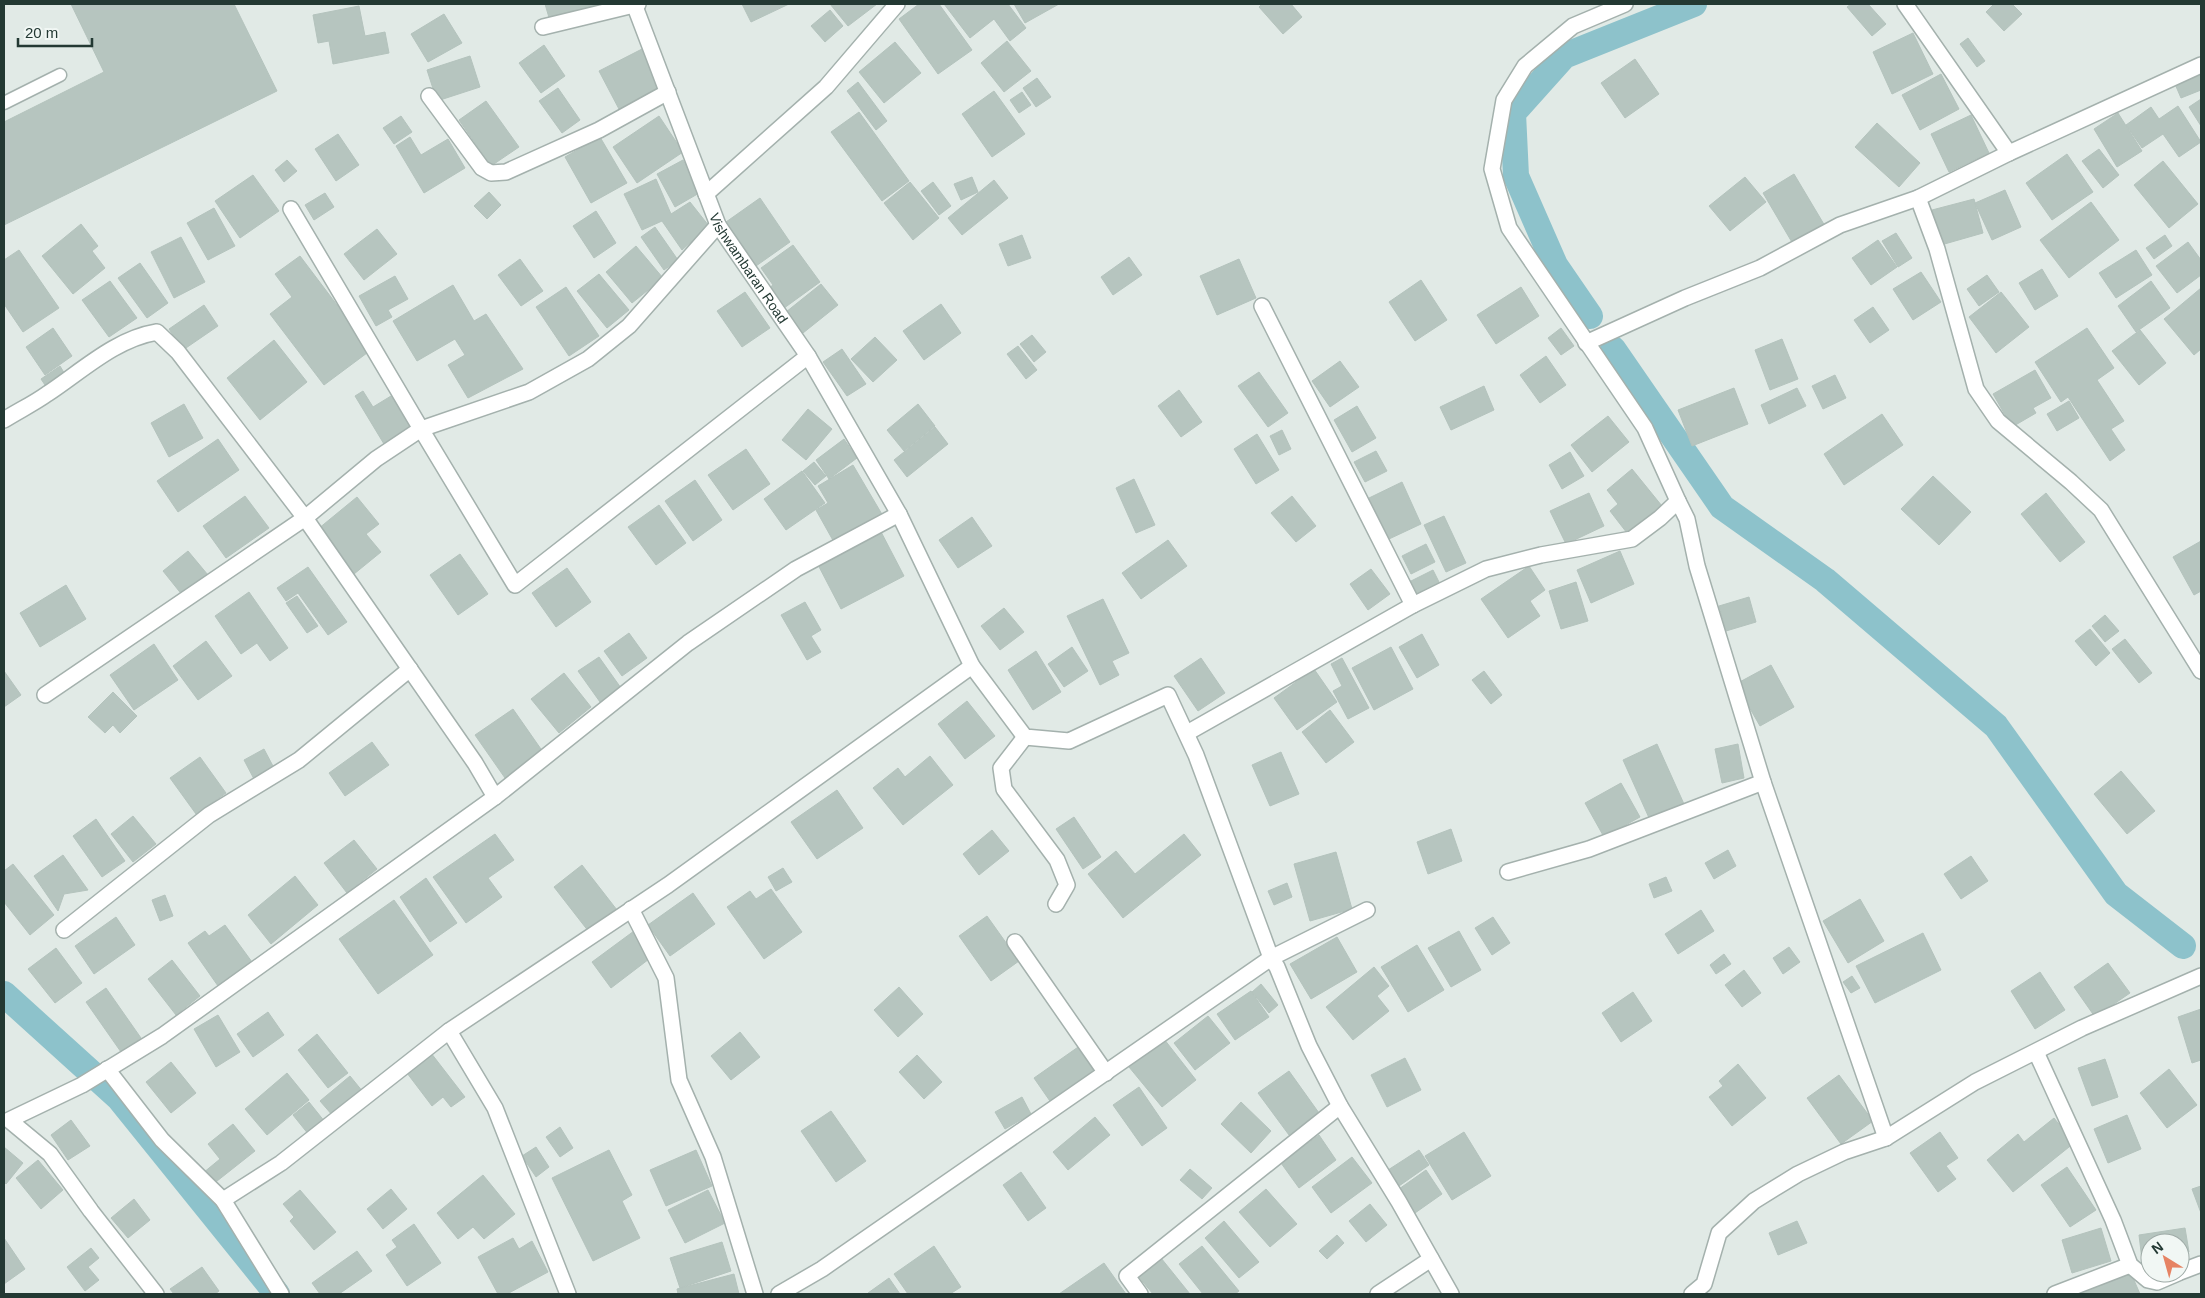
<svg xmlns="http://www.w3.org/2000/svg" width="2205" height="1298" viewBox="0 0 2205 1298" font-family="Helvetica,sans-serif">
	<rect width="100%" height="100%" fill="#e1eae6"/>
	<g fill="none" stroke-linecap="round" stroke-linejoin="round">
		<path stroke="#8dc2cb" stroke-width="26" d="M1590,316L1555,265L1516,176L1513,113L1564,56L1694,4
			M1613,349L1722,507L1825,580L1996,726L2116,894L2183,946
			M4,994L119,1098L277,1294"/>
	</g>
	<path fill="#b6c5bf" stroke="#b4c3bd" d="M71,4H234L277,91L4,225V122L104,72Z
		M545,4H594L595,8L550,21Z
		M742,4H789L751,22Z
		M830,4H877L848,26Z
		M919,4H939L972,50L938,74L899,19Z
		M944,4H1008L1026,28L1010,41L994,19L970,38Z
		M1014,4H1059L1025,23Z
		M1262,4H1291L1302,17L1283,34L1259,7Z
		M1851,4H1868L1886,24L1872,36L1847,7Z
		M1994,4H2012L2022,14L2004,31L1986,12Z
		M359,6L365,36L385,32L389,53L333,64L329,41L318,43L313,15Z
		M830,10L843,26L825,42L811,26Z
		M444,14L462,43L428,62L411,34Z
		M1913,33L1933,74L1892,94L1873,52Z
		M1968,38L1985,61L1977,67L1960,44Z
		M1007,41L1031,71L1004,92L981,63Z
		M895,42L921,73L884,103L859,72Z
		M544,45L565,76L541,93L519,63Z
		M642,49L662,88L620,111L599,71Z
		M470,56L480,87L437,101L427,70Z
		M1635,59L1659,94L1625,118L1601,83Z
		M1941,74L1959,109L1920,130L1902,95Z
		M2201,75V90L2181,98L2175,84Z
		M1037,78L1051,97L1036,107L1023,88Z
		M858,82L887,121L876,130L847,91Z
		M558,88L580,120L562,133L539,101Z
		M994,91L1025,134L992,157L962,114Z
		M1022,92L1031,105L1019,113L1010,100Z
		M2201,99V126L2189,107Z
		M486,101L519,147L491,166L459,120Z
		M2178,106L2201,142L2179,157L2163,134L2142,148L2126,125L2151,107L2159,119Z
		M859,112L909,181L882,201L831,132Z
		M2118,113L2142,151L2117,167L2094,129Z
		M1971,115L1989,153L1949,172L1931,134Z
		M401,116L412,132L394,144L383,128Z
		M659,116L683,152L637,183L613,147Z
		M1877,123L1920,163L1899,187L1855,147Z
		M338,134L359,165L336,181L315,149Z
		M410,137L421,155L448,139L465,168L424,193L396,146Z
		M600,137L627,183L591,203L565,157Z
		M2099,149L2119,175L2103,188L2082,161Z
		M2067,154L2093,192L2052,220L2026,183Z
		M287,160L297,171L284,182L275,170Z
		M683,160L701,192L675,207L657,174Z
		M2163,161L2198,204L2169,228L2134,185Z
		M1794,174L1825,226L1793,244L1763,193Z
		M253,175L279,211L240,238L215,201Z
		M972,177L978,192L961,200L954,184Z
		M1745,177L1766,202L1730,231L1709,206Z
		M656,179L671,214L690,202L709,226L682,250L662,221L642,230L624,194Z
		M994,180L1008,198L962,235L948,218Z
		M910,182L939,218L913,240L884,203Z
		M933,182L951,206L939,215L921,191Z
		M2005,190L2021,227L1992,240L1975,203Z
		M489,192L501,205L487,219L474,206Z
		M325,193L334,207L314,220L305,205Z
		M760,198L790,242L756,266L726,222Z
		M1974,199L1983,233L1941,245L1932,210Z
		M2091,202L2119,240L2069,278L2040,240Z
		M214,208L235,246L208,260L187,223Z
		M596,211L616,243L594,258L573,226Z
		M81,224L98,246L92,251L105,268L73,294L42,256Z
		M655,227L678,260L664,270L641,237Z
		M377,229L397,254L364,280L344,254Z
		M1896,233L1912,258L1898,267L1882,241Z
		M1022,235L1031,258L1008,266L999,244Z
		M2165,235L2172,246L2154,259L2146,248Z
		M181,237L205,282L174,298L151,252Z
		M1878,240L1897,267L1871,285L1852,258Z
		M2188,242L2201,260V275L2177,293L2156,266Z
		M793,245L820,282L780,311L765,291L773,285L761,268Z
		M636,246L663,278L632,303L606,272Z
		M19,250L59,308L23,332L4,304V260Z
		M2136,250L2152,275L2116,298L2099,273Z
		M300,256L371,350L324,385L270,314L292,297L275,274Z
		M1129,257L1142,275L1113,295L1101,277Z
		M520,259L543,291L521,306L498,275Z
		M1239,259L1256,298L1217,315L1200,276Z
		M140,263L168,303L147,318L118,278Z
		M2042,269L2058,296L2035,310L2019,283Z
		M1921,272L1941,302L1913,320L1893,289Z
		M599,274L629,310L607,328L577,291Z
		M1987,275L1999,292L1979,306L1967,289Z
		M395,276L408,299L388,310L392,317L376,326L359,296Z
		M1421,280L1447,320L1415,341L1389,302Z
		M110,281L137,318L109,337L82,300Z
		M2151,281L2170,308L2136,332L2118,306Z
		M821,284L838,305L803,333L786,312Z
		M453,285L474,321L486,314L523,369L468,398L448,365L465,355L455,339L417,361L393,321Z
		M566,287L599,336L569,356L536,307Z
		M1521,287L1539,316L1496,344L1477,315Z
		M2201,288V349L2194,355L2164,319Z
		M745,292L770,328L742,347L717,311Z
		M2001,292L2029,327L1996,353L1969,317Z
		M941,304L961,333L924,360L903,331Z
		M204,305L218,326L183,350L169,329Z
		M1873,307L1889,330L1870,343L1854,320Z
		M53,328L72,356L45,375L26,347Z
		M1561,328L1574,346L1561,355L1548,338Z
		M2087,328L2114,368L2097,380L2124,421L2111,429L2125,450L2110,461L2068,397L2061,402L2035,362Z
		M2140,330L2166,363L2139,385L2112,351Z
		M1032,335L1046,352L1034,362L1020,344Z
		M875,337L897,360L873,382L851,359Z
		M1782,339L1798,379L1770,390L1755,350Z
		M274,340L307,382L260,420L227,378Z
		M1018,346L1037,370L1026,379L1007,354Z
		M842,349L866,384L847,396L823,362Z
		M1546,356L1566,385L1540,403L1520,375Z
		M1340,361L1359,387L1330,407L1312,381Z
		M60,366L66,376L47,388L41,379Z
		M2035,370L2051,398L2033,408L2036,413L2012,427L1993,394Z
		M1259,372L1288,413L1268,427L1238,386Z
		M1835,375L1846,398L1823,409L1812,386Z
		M1484,386L1494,410L1451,430L1440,407Z
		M1734,388L1748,424L1692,446L1678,410Z
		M1797,388L1806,406L1769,424L1761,405Z
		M1179,390L1202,422L1181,437L1158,406Z
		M363,391L373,407L391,396L411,428L384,444L355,396Z
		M2069,401L2079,418L2057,431L2047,414Z
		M184,404L203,438L169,457L151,423Z
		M918,404L935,426L904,451L887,430Z
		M1357,406L1376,438L1352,452L1334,420Z
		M808,409L832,429L806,460L782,440Z
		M1882,414L1903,445L1844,485L1824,454Z
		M1608,416L1629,442L1592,472L1571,445Z
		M935,427L948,444L907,477L894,460Z
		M1282,430L1291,449L1279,455L1270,436Z
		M1257,434L1279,470L1256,484L1234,449Z
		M218,439L239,470L178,512L157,481Z
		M844,439L857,458L829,479L816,460Z
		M746,449L770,484L733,510L708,475Z
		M1376,451L1387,471L1365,482L1354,462Z
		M1570,452L1584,476L1562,489L1549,465Z
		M814,462L826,476L815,485L803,471Z
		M853,465L883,516L835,544L816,510L828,503L818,486Z
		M1632,469L1662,506L1627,533L1610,511L1618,504L1607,490Z
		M802,471L825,503L786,530L764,499Z
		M1933,476L1971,512L1939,545L1901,509Z
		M1134,479L1155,525L1136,533L1116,488Z
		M695,480L722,520L693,541L665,501Z
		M1402,482L1421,524L1389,539L1369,498Z
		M1589,493L1604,526L1566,544L1550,511Z
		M2046,493L2085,542L2060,562L2021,514Z
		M245,496L269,528L226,558L203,526Z
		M1292,496L1316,526L1296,542L1271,513Z
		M357,497L379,524L366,534L381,552L354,574L318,529Z
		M659,505L686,543L656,565L628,527Z
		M1444,516L1466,563L1446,572L1424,525Z
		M972,517L992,546L958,568L939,540Z
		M879,528L904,576L841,609L816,561Z
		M1168,540L1187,566L1141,599L1122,573Z
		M2201,541V591L2194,595L2173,557Z
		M1426,544L1435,562L1411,574L1402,556Z
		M188,551L208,575L183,596L163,571Z
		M1620,551L1634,584L1591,603L1577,570Z
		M460,554L488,594L458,615L430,575Z
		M1529,566L1545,590L1530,601L1540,616L1508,638L1481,599Z
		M308,567L347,622L328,635L298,593L286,601L277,588Z
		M567,568L591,602L556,627L532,593Z
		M1371,569L1390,594L1368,610L1350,584Z
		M1433,570L1442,588L1418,600L1409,582Z
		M1576,582L1588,621L1561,629L1549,591Z
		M66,585L86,619L40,647L20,613Z
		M249,592L288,648L270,661L257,643L241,654L215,616Z
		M297,596L318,626L307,633L286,603Z
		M1749,597L1756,622L1726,631L1719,606Z
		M1103,599L1129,653L1112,661L1119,675L1100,685L1067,616Z
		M805,602L821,630L811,636L821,652L807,660L781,615Z
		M1004,608L1024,632L1000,650L981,626Z
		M2105,615L2119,631L2105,642L2092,626Z
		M2090,629L2110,653L2096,666L2075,641Z
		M629,633L647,658L622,676L604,651Z
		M1422,634L1439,665L1417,678L1399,647Z
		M2125,639L2152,673L2139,683L2112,649Z
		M206,641L232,676L198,700L173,666Z
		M154,644L178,680L134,710L110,675Z
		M1072,647L1088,671L1064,687L1048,664Z
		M1391,647L1413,689L1374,710L1352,668Z
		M1036,651L1061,692L1033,710L1008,670Z
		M599,657L621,688L600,702L578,671Z
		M1201,658L1225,693L1198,711L1174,676Z
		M1342,658L1369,708L1348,719L1333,691L1342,686L1331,664Z
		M1771,665L1794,707L1760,726L1736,684Z
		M1314,669L1337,702L1297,730L1274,698Z
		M4,671L21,695L4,707Z
		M1484,671L1502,695L1491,704L1472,680Z
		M564,673L591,707L559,733L531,699Z
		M113,692L137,716L120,733L113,725L105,733L88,717Z
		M967,701L995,736L965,759L938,724Z
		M513,709L543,752L505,778L475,735Z
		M1330,710L1354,742L1326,763L1302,732Z
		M372,742L389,765L345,796L329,773Z
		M1657,744L1684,804L1650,820L1623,760Z
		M1738,744L1744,778L1722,783L1715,749Z
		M264,749L274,768L254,779L244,760Z
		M1281,752L1299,794L1270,806L1252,765Z
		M930,756L953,785L903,825L873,788L898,768L905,777Z
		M200,757L226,793L196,814L170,778Z
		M2121,771L2155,811L2127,834L2094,794Z
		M1621,783L1640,817L1604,837L1585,803Z
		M837,790L863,828L817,859L791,822Z
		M133,816L156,844L133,862L111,834Z
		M1074,817L1101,857L1083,869L1056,829Z
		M96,819L125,861L102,877L73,836Z
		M1451,829L1462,861L1428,874L1417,842Z
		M992,830L1009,851L979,875L963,854Z
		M495,834L514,860L488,878L502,897L466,923L433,877Z
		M1184,834L1201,855L1123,918L1088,874L1116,851L1135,874Z
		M354,840L377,869L347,893L324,863Z
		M1728,850L1736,866L1714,879L1705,863Z
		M1336,852L1352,909L1310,921L1294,864Z
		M63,855L88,890L64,894L58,911L34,876Z
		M1971,856L1988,881L1961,899L1944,874Z
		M13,864L54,915L30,935L4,902V871Z
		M582,865L617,910L589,932L554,887Z
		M783,868L792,882L776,891L768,877Z
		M295,876L318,905L271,944L248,915Z
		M1666,877L1672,891L1654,898L1649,884Z
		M426,878L457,923L430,942L400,897Z
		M1287,883L1292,897L1274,905L1268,891Z
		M771,889L802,932L764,959L727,907L750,891L756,899Z
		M693,893L715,924L670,956L648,925Z
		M165,895L173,916L160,921L152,900Z
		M1860,899L1884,941L1848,963L1823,921Z
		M394,900L433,955L378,994L339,939Z
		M1701,910L1714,931L1678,954L1665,934Z
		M987,916L1019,961L991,981L959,936Z
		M116,917L135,945L94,974L75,946Z
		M1493,917L1510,943L1492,955L1475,928Z
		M225,925L252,962L218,986L188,943L205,931L209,936Z
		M634,931L653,956L611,988L592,962Z
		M1459,931L1481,970L1451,987L1428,948Z
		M1923,933L1941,970L1875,1003L1856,966Z
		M1337,937L1357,972L1311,999L1290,964Z
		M1417,945L1444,990L1408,1012L1381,967Z
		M1789,947L1800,962L1783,974L1773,958Z
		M56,948L82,983L55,1003L28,969Z
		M1724,954L1731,964L1716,974L1710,965Z
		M172,960L200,996L176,1015L148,979Z
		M2108,963L2130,993L2095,1017L2074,987Z
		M1374,967L1389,986L1377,996L1389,1011L1353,1040L1326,1007Z
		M1744,970L1761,993L1742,1007L1725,985Z
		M2040,972L2065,1010L2035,1029L2011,991Z
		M1852,976L1860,988L1851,993L1843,982Z
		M1261,984L1278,1005L1269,1013L1252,992Z
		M899,987L923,1014L898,1037L874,1010Z
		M106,988L141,1038L121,1052L86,1002Z
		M1251,991L1269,1017L1235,1040L1217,1014Z
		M1633,992L1652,1021L1621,1042L1602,1013Z
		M2201,1009V1060L2192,1063L2178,1017Z
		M268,1012L284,1035L253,1057L237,1034Z
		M218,1015L240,1052L216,1067L194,1029Z
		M1208,1016L1230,1043L1195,1070L1174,1043Z
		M740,1032L760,1057L731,1080L711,1056Z
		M317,1034L348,1073L328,1088L298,1050Z
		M1164,1039L1196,1080L1162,1107L1129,1067Z
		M1081,1045L1099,1071L1052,1104L1034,1078Z
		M431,1053L465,1097L451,1107L443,1097L432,1106L407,1073Z
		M917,1055L942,1082L924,1099L899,1072Z
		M1405,1058L1421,1090L1387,1107L1371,1075Z
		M2105,1059L2118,1097L2092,1106L2078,1068Z
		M171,1062L196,1093L171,1113L146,1082Z
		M1738,1064L1766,1098L1732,1126L1709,1097L1723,1086L1719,1081Z
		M2169,1069L2197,1105L2167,1128L2140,1093Z
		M1289,1071L1319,1113L1289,1135L1258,1093Z
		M287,1073L309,1100L267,1135L245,1109Z
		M1839,1075L1873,1121L1841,1144L1807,1098Z
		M350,1076L363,1092L333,1116L320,1101Z
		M1139,1087L1167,1128L1142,1146L1113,1105Z
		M1022,1097L1031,1114L1005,1129L995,1112Z
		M309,1102L325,1122L309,1135L293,1115Z
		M1241,1102L1271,1131L1251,1153L1221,1124Z
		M831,1111L866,1161L836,1182L801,1131Z
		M2127,1115L2141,1149L2108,1163L2094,1129Z
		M1095,1117L1110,1135L1068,1170L1053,1152Z
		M2054,1118L2074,1143L2013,1192L1987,1160L2018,1134L2024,1142Z
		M71,1120L90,1146L68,1160L51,1135Z
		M233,1124L255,1151L212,1185L203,1173L220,1159L208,1144Z
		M560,1127L573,1148L560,1157L546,1137Z
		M1464,1132L1491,1176L1452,1200L1425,1156Z
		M1940,1132L1958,1158L1946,1166L1956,1179L1938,1192L1910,1153Z
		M1319,1135L1336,1160L1299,1188L1281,1163Z
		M4,1147L23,1163L6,1184L4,1182Z
		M536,1147L549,1167L536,1177L522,1156Z
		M609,1150L632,1195L622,1201L640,1238L593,1261L552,1178Z
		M696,1150L712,1186L666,1206L650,1170Z
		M1419,1150L1429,1165L1399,1186L1388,1170Z
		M1352,1157L1372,1183L1331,1213L1312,1187Z
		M38,1160L63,1190L41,1209L16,1178Z
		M2067,1167L2096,1210L2070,1227L2041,1185Z
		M1190,1169L1212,1188L1202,1199L1180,1180Z
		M1426,1170L1442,1194L1415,1213L1399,1189Z
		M1021,1172L1046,1208L1028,1221L1003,1185Z
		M483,1175L515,1214L484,1239L473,1227L458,1239L437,1213Z
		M2201,1186V1213L2192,1189Z
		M391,1189L407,1209L383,1229L367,1209Z
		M1266,1189L1297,1224L1270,1247L1239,1212Z
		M300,1190L336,1232L314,1250L290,1221L294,1217L283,1204Z
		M708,1190L725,1223L685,1243L668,1210Z
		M134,1199L150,1220L128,1238L111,1218Z
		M1370,1204L1387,1225L1366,1242L1349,1221Z
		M1224,1221L1259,1262L1239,1278L1205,1238Z
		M1797,1221L1807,1243L1778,1255L1769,1233Z
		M414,1224L441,1263L407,1286L386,1255L397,1247L392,1240Z
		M2101,1228L2111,1261L2072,1273L2062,1240Z
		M2185,1228L2189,1252L2180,1254V1243H2150V1259L2142,1260L2139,1235Z
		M1337,1235L1344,1243L1327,1259L1319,1251Z
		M4,1238L25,1269L4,1284Z
		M513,1238L519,1249L532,1241L548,1272L507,1294H498L478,1257Z
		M722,1242L731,1271L680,1288L670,1258Z
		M934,1246L961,1287L950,1294H908L894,1274Z
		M1202,1246L1239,1291L1235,1294H1203L1179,1264Z
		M91,1248L99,1258L88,1267L99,1280L85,1291L67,1267Z
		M357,1251L372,1271L339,1294H320L312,1283Z
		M1161,1258L1190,1294H1153L1138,1276Z
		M1104,1263L1126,1294H1059Z
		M202,1267L219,1291L215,1294H174L170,1289Z
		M2130,1271L2140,1294H2077Z
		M734,1274L739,1294H678L677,1289Z
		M889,1278L900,1294H869L868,1293Z"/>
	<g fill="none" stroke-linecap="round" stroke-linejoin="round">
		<defs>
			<path id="lane" d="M4,103L60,75"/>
			<g id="street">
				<path id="s1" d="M634,4L718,225L808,356L899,514L972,666L1025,737L1069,741L1168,695L1196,755L1271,958L1277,967L1309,1046L1340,1106L1399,1202L1451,1294"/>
				<path d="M1905,4L2009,153L2201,65"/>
				<path d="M543,27L638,4"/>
				<path d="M429,96L482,168L491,173L506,172L599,130L668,92"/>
				<path d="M706,194L826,87L897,4"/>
				<path d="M1918,198L1937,249L1976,389L1998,421L2071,482L2101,510L2201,671"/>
				<path d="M291,209L421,429L515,585L808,356"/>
				<path d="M1262,306L1413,605"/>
				<path d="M1586,343L1685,298L1760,268L1840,225L1918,198L2009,153"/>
				<path d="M4,420C18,411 33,404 47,394C82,371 115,339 157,332L178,352L305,518L45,695"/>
				<path d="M1678,501L1687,519L1697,566L1763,782L1886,1138"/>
				<path d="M1187,733L1413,605L1486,569L1541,555L1632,539L1660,518L1678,501L1645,428L1509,228L1492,169L1504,100L1525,66L1573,26L1625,4"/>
				<path d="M1025,737L1001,768L1004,789L1057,860L1067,885L1056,904"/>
				<path d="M495,797L475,763L305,518L376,459L421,429L529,392L588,359L629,326L718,225"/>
				<path d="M1508,872L1589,849L1763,782"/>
				<path d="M631,909L666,978L679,1080L713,1157L755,1294"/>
				<path d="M64,930L209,815L299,760L410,669"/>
				<path d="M1015,942L1106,1073"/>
				<path d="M2036,1052L2113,1220L2130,1265L2148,1280L2157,1282L2178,1273"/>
				<path d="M107,1069L162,1140L223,1200L281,1294"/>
				<path d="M223,1200L281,1163L449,1031"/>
				<path d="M2180,1272L2201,1264"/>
				<path d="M156,1294L91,1211L50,1154L9,1120L82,1085L162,1036L495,797L688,643L796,569L899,514"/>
				<path d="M568,1294L495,1108L449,1031L668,885L972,666"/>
				<path d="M779,1294L822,1269L1271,958L1367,910"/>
				<path d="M1140,1294L1127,1276L1340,1106"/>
				<path d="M1378,1294L1431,1259"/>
				<path d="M1692,1294L1704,1284L1719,1233L1754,1201L1798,1174L1844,1152L1886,1138L1975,1082L2082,1028L2201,976"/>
				<path d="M2055,1294L2130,1265"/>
			</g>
		</defs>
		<use href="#lane" stroke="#a4b1ad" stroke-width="15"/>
		<use href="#street" stroke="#a4b1ad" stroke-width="18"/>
		<use href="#lane" stroke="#fff" stroke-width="12"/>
		<use href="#street" stroke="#fff" stroke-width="15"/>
	</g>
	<g text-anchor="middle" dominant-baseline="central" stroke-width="4" stroke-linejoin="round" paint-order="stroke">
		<g font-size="14" fill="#233933" stroke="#f1f7f4">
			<text stroke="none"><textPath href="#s1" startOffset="289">Vishwambaran Road</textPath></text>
		</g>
	</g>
	<rect width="2205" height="1298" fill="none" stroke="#233933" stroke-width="10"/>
	<g transform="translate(2165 1258) rotate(323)"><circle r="24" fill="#f1f7f4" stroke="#9faba7"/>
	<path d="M0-4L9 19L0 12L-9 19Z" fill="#e68363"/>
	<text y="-8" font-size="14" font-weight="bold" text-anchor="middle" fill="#233933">N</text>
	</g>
	<path d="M18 38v8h74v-8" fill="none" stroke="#233933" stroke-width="2.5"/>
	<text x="25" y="38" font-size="15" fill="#233933" stroke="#f1f7f4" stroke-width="4" paint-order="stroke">20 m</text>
</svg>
